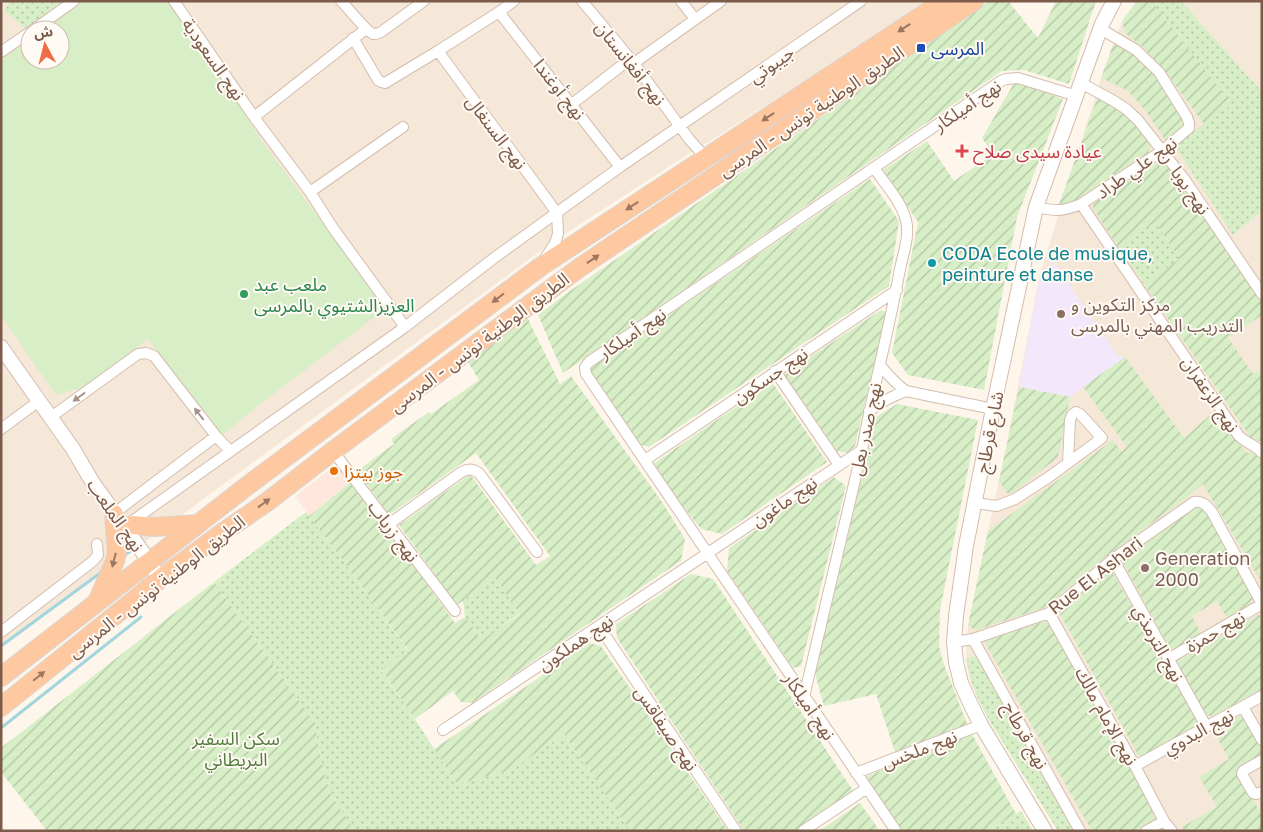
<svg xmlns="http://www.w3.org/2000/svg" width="1263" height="832" viewBox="0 0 1263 832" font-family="'Golos Text','Noto Sans Arabic',sans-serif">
	<defs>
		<pattern id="grass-dots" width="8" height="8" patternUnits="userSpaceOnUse" patternTransform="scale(1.25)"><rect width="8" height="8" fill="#d7eec7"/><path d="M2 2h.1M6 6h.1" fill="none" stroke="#b3c4a4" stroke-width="1.8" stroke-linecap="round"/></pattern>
		<pattern id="garden-furrows" width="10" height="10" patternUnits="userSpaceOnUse" patternTransform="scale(1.25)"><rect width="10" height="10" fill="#d7eec7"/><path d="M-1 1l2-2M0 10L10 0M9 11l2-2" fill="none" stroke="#b3c4a4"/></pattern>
	</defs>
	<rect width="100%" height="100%" fill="#fef6eb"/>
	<path fill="#f6e8d8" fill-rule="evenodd" d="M1,1H930L699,148L687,155L554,241L1,648ZM30,30H60V60H30Z
		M1137,1H1262V831H1058L979,701L970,680L966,659L968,625L1006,447L1040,274L1101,78L1122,21Z"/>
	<path fill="#ffe7de" d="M339,463L352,481L309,516L295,496Z"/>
	<path fill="#f3e7fb" d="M1055,263L1117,355L1125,357L1070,397L1019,387L1040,274Z"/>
	<path fill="url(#grass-dots)" d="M10,1H65L25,28L4,11Z
		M1151,1H1181L1262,92V211L1233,235L1174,145L1232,104Z
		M1155,222L1181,259L1144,284L1118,247Z
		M306,512L345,563L408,651L381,670L415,719L457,784L510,771L564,734L630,831H355L330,793L320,756L315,723L214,582Z
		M495,578L520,613L482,641L465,617L463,600Z
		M979,654L1077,831H1058L989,720C977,698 971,684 966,659Z
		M1021,811L1033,831H987Z"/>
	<path fill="#d7eec7" d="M85,1H167L226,85L259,137L363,278L384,310L264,401L221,436L213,428L148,339L84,387L56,395L1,316V60L30,40V60H60V30H44Z"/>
	<path fill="url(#garden-furrows)" d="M989,1H1008L1038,38L1056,1H1096L1069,84L1024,70L1002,71L563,373L538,315L567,293Z
		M1137,1H1151L1232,104L1204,124L1165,71L1144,48L1125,33L1122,21Z
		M1113,45H1124L1148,65L1191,124L1166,141L1145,110L1127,90L1101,78Z
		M1014,83L1037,89L1063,99L1017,217L984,390L908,375L892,353L918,222L883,170L927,141L954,181L993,154L982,138Z
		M1097,99L1117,103L1135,124L1150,145L1148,153L1097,186L1073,203L1059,204Z
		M1162,159L1167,160L1190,197L1262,301V315L1228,338L1253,374L1262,369L1261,441H1253L1144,284L1180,259L1155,222L1118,247L1093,208V203Z
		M870,179L899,221L889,286L649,447L641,445L589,369Z
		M881,310L886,312L855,446L847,453L837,451L784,374Z
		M527,317L560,384L571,376L662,502L685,539L681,561L661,574L472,703L461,702L453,691L415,719L381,669L408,650L345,563L309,516L352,481L383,525L379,528L383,534L388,531L455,623L465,617L482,640L520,614L495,578L457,605L399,525L470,474L536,565L550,556L476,453L389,515L357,471L394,444L391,439L429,412L431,414L479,380L468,362Z
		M1125,357L1184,438L1215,411L1246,453L1256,452L1262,459V583L1203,484L1182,501L1104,558L1054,600L1043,608L980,629C974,630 972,629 968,625L988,531L1113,440L1121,451L1127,447L1083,387Z
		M772,382L827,462L722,534L701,529L681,504L653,464Z
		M1019,387L1070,397L1058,457L1013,493H1007L999,481Z
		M897,404L978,420L940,610L939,646L943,662L968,726L896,755L876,694L824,706L815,674L876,417Z
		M834,477L846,486L801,666L793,668L727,571L729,548Z
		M1198,505L1204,508L1254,595L1250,604L1227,618L1217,601L1192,616L1201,634L1172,652L1122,561Z
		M1110,568L1199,725L1140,758L1060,614Z
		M691,574L713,579L854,792L795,831H744L617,638L616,624Z
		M214,582L315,723L320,756L330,793L355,831H47L1,772V748Z
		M1258,615L1262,616V689L1212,717L1206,714L1176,662Z
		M1049,620L1158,812L1156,819L1135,831H1092L984,641Z
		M590,643L601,646L728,831H630L564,734L510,771L457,784L434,749Z
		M1237,715L1245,718L1262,748V758L1237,773L1262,815V831H1184L1182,827L1217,807L1199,777L1229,759L1212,729Z
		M972,734L1016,814L987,831H899L862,778Z
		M860,803L880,831H819Z"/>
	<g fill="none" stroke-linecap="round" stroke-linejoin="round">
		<path stroke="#a2d5dd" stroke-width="3" d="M122,557L132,550
			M1,646L103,571
			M1,728L141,617"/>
		<defs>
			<path id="minor" d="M174,1L254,117L310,192L333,228L405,327
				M341,1C347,7 367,32 373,34C377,34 378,33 381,32L424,1
				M582,1L634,63L689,139L706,158
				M681,1L695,19
				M499,12L620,167
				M33,30L74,1
				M353,38L378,80L381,82L385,83L438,51L499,12L514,1
				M438,51L557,213L558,234L555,243L544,260
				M1,52L30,32
				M634,63L721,1
				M1081,83L1114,101L1126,109L1138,120L1185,180L1262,294
				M572,104L630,59
				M254,117L366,29
				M310,192L403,127
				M1081,204L1239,436C1246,443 1256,445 1262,453
				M1036,207C1055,211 1062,212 1081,204L1162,151L1189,128V123L1187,117L1159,72L1136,50L1101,29
				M880,365C888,375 896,384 906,391L993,409
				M775,371L839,465
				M869,411C881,402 892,396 906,391
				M51,417L138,354L146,353L154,356L216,436L230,451
				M1,429L39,401
				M333,451L455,611
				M645,460L897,290
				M975,503L997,506L1015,499L1049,477L1102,438L1080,414L1076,412L1072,415L1070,420L1068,463
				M121,508L216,436
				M131,522L405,327L494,258L620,167L861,1
				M389,524L460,473C467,469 471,468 479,473L537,552
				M1113,559L1206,726
				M1049,613L1135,766L1164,821L1172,831
				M599,626L736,831
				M1,632L93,561L98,555L97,544
				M973,639L1080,831
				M954,642L973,639L1049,613L1113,559L1194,502C1203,501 1206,505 1212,512L1262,604
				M1168,659L1262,604
				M804,697L862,450C873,389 889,330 900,269C903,254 910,236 906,220C901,201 885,184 874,168
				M1243,707L1262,740
				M443,730L862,450
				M1262,760L1243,771L1242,774L1253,793L1256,794L1262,792
				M1135,766L1262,696
				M856,773L981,725
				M803,831L867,788
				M896,831L586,374L585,367L589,362L1001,81L1006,79L1018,78L1077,96
				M1146,831L1164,821"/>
			<path id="tertiary" d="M1,347L73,449L93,483L149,561L160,579
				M1045,831L981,725L971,705L961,683L956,662L954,642L956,616L966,546L993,409L1036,207L1102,24L1114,1"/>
			<path id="trunk" d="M133,525L154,527L198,524
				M98,600L115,561L117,553L114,514
				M1,677L247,486L540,267L944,1
				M1,707L160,579L219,535L267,502L333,451L579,268L974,1"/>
		</defs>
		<use href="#minor" stroke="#d3bdae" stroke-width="12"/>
		<use href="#tertiary" stroke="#d3bdae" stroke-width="16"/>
		<use href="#trunk" stroke="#ddd4d0" stroke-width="20"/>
		<use href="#minor" stroke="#fff" stroke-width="10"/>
		<use href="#tertiary" stroke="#fff" stroke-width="14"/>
		<use href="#trunk" stroke="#fec8a0" stroke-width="18"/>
	</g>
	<defs><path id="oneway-solid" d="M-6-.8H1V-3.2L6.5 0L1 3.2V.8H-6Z" transform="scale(1.25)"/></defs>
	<g fill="#9c7660">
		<use href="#oneway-solid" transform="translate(904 28) rotate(147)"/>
		<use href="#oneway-solid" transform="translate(768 117) rotate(147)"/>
		<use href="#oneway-solid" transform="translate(632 206) rotate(147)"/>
		<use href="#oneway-solid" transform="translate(593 259) rotate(-34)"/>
		<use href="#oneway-solid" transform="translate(498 298) rotate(143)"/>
		<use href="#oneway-solid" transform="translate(264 503) rotate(-36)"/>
		<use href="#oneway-solid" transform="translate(114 560) rotate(104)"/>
		<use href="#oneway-solid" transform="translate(39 676) rotate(-39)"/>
	</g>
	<g fill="#aa9489">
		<use href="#oneway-solid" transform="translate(79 397) rotate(144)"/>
		<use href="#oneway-solid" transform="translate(199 414) rotate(-128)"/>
	</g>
	<rect fill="#1a4fb4" stroke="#fffaf3" stroke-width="2" x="916" y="43" width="10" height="10" rx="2.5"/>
	<path fill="#e0444e" stroke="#fffaf3" stroke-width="2" d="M959.5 143.5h5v5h5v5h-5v5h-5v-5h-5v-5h5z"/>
	<circle fill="#0f9aa8" stroke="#fffaf3" stroke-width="2" cx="932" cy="263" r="5"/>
	<circle fill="#2e9e5b" stroke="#fffaf3" stroke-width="2" cx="244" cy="294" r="5"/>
	<g fill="#8d6e63" stroke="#fffaf3" stroke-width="2">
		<circle cx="1061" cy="314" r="5"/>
		<circle cx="1145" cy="568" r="5"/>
	</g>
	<circle fill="#e8710a" stroke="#fffaf3" stroke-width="2" cx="334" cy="471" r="5"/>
	<g text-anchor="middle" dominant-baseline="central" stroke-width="4" stroke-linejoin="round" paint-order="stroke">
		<g font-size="18" fill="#164399" stroke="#fffaf3" text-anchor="start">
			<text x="931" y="48">المرسى</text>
		</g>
		<g font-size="18" fill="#7c5b4a" stroke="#fffaf3">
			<text transform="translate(214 59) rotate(55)">نهج السعودية</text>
			<text transform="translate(631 63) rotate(52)">نهج أفغانستان</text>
			<text transform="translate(771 64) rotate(-35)">جيبوتي</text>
			<text transform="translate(560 89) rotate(52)">نهج أوغندا</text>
			<text transform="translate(967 105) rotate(-34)">نهج أميلكار</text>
			<text transform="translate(811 111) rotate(-34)">الطريق الوطنية تونس - المرسى</text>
			<text transform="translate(497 132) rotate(53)">نهج السنغال</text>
			<text transform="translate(1136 167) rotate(-35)">نهج علي طراد</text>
			<text transform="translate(1191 190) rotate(55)">نهج يوبا</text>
			<text transform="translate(632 333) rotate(-34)">نهج أميلكار</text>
			<text transform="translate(479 342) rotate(-37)">الطريق الوطنية تونس - المرسى</text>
			<text transform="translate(770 375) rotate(-34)">نهج جسكون</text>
			<text transform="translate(1211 394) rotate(56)">نهج الزعفران</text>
			<text transform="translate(865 429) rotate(-78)">نهج صدر بعل</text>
			<text transform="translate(989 432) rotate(-79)">شارع قرطاج</text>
			<text transform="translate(784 501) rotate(-34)">نهج ماغون</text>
			<text transform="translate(116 515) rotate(55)">نهج الملعب</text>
			<text transform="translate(394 531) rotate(53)">نهج زرياب</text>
			<text transform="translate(1095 575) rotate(-38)">Rue El Ashari</text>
			<text transform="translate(156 586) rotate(-38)">الطريق الوطنية تونس - المرسى</text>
			<text transform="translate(1215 631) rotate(-30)">نهج حمزة</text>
			<text transform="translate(575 642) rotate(-34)">نهج هملكون</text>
			<text transform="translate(1159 643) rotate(61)">نهج الترمذي</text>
			<text transform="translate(810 706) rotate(56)">نهج أميلكار</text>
			<text transform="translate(1107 716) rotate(61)">نهج الإمام مالك</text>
			<text transform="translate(667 728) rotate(56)">نهج صيفاقس</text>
			<text transform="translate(1198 731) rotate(-28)">نهج البدوي</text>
			<text transform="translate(1026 735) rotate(61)">نهج قرطاج</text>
			<text transform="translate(919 749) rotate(-21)">نهج ملخس</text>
		</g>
		<g font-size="18" fill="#be3a42" stroke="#fffaf3" text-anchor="start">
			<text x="973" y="151">عيادة سيدى صلاح</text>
		</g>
		<g font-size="18" fill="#0d838f" stroke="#fffaf3" text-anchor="start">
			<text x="942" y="253">CODA Ecole de musique,<tspan x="942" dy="21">peinture et danse</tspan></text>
		</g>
		<g font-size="18" fill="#27864d" stroke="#fffaf3" text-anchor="start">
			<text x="254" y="284">ملعب عبد<tspan x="254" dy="21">العزيزالشتيوي بالمرسى</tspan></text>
		</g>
		<g font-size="18" fill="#785e54" stroke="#fffaf3" text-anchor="start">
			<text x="1071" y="304">مركز التكوين و<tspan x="1071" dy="21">التدريب المهني بالمرسى</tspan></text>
			<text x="1155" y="558">Generation<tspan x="1155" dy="21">2000</tspan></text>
		</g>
		<g font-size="18" fill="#c56008" stroke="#fffaf3" text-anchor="start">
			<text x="344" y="471">جوز بيتزا</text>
		</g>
		<g font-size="18" fill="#527d3e" stroke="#fffaf3">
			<text x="236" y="738">سكن السفير<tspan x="236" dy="21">البريطاني</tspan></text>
		</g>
	</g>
	<rect width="1263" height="832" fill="none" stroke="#7c5b4a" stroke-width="5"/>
	<g transform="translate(45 45) rotate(353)"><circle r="24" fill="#fffaf3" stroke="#cbbaaf"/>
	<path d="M0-4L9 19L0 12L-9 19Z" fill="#f06b48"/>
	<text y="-8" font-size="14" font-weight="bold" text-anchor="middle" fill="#7c5b4a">ش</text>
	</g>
</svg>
